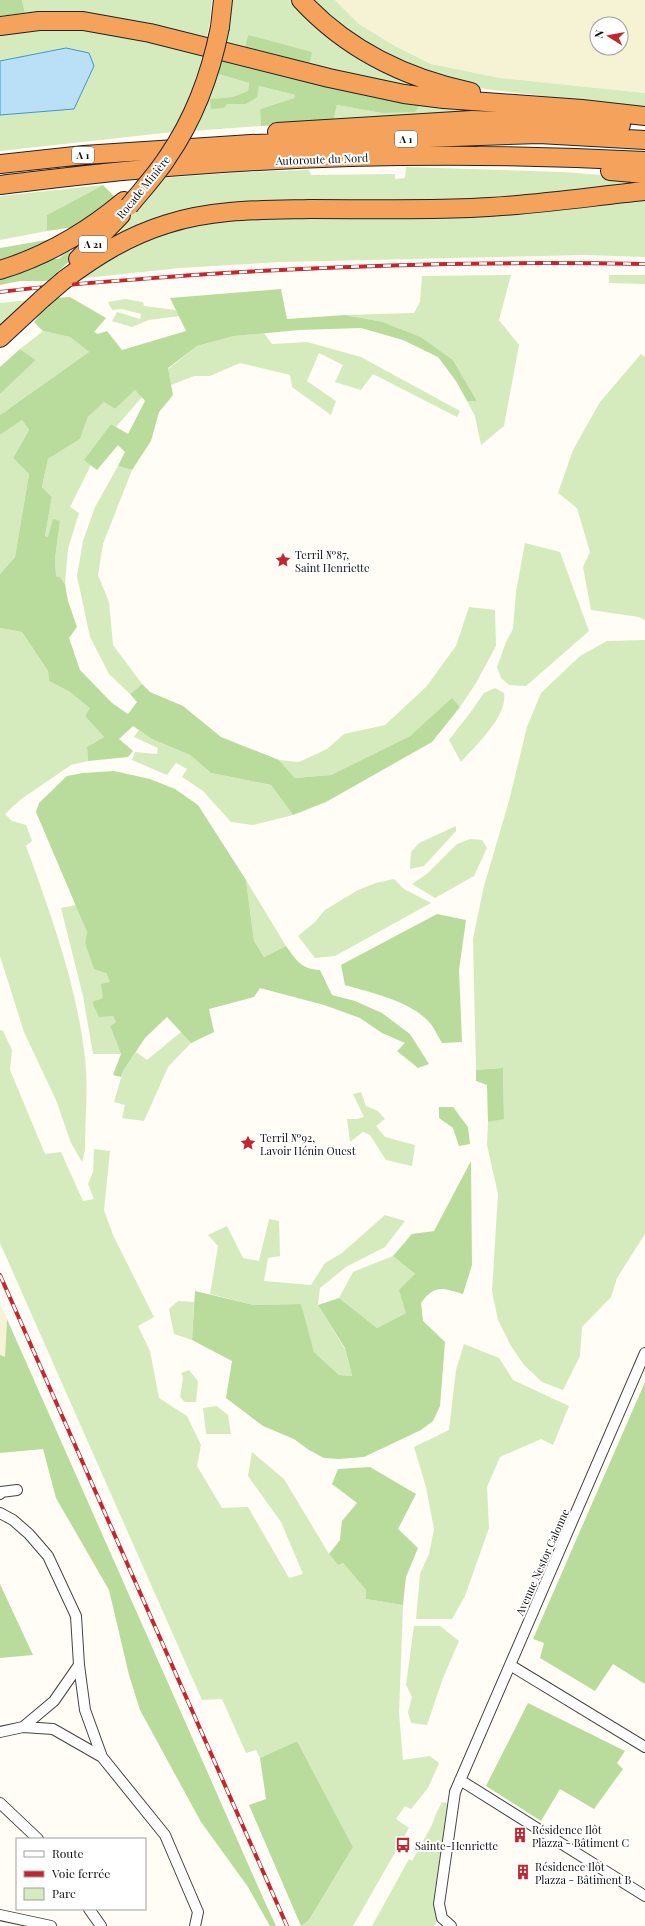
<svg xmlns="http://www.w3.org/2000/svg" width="645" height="1926" viewBox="0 0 645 1926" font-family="'Playfair Display',serif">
	<rect width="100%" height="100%" fill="#fffdf5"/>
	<path fill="#f6f3d4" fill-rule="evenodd" d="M335,0H645V93L500,78L431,64L395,46L359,24ZM597,24H621V48H597Z
		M0,1303L7,1319L5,1357L0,1355Z"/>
	<path fill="#d5ebbd" d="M22,0H212L210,22L206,40L53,12L25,13Z
		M229,0H295L432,93L309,67L248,35L244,50L223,44Z
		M306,0H335L359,24L395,46L431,64L500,78L645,93V108L485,89L448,82L386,60Z
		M83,26L207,53L189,104L173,132L0,151V115L74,109L66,48L0,61V31Z
		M218,74L249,83L248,91L232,97L211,99L227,104H246L259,86L295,95L294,98L260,109L261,126L193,131L209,98Z
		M423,101L540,112L333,122L337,105L382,113Z
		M406,167L562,172L645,178V188L558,199L242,207L95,253L162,178L244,172L309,170L311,175L395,174V179L405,178Z
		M103,185L47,215V231L0,240V196Z
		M645,197V257L584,255L281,262L180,268L76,279L120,249L210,218Z
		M511,275L499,320L519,345L504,426L481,445L475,416L467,401H477L453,360L421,337L383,322L345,315L414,313L420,302L422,276Z
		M609,275H645V284L609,283Z
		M125,299L143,302L144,306L176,310L179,316L149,320L132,327L112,321L117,312L140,319L141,314L122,309L112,310L108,302Z
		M29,300L0,329V303Z
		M43,331L70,337L89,352L0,415V394L36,360L20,349Z
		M264,333L272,344L307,342L361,357L460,411L457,417L373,374L361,390L335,382L343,365L319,353L307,381L336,401L331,415L292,387L290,375L240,363L210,376H194L171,385L168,369L197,346L234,336Z
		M641,354L645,357V620L639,617L591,610L583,567L590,552L577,508L558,493L573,450L600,402Z
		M135,390L142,397L116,427L111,424L85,460L91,465L70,507L79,513L68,549L65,584L60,577L56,576L55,559L60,521L48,537L45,536L52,497L42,487L48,459L80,439L88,417L104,402L115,409Z
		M22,420L29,430L13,458L29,474L15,557L0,574V435Z
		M118,466L132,470L103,544L98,575L109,602L113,645L142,684L130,694L109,674L90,637L77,576L83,541L95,507Z
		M525,543L560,552L589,631L526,686L509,685L501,678L497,667L506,642L513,629L516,592Z
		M469,607L495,610L496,646L476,683L460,707L452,699L410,736L331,775L295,778L279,760L299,762L327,749L344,734L385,725L426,687L456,646Z
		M0,628L22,632L48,671L49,681L70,692L91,708L85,716L104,737L87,747L88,761L71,765L20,800L5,814L12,821L26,825L32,841L26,846C50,912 75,980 84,1050C89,1082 85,1117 85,1150L82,1162L71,1143L56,1100L24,1032L0,956Z
		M645,640V1234L617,1278L611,1297L582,1327L580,1356L563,1390L542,1382L524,1365L511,1346L498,1320L492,1291L498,1194L487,1145L488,1122L504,1118L503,1068L476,1070L473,939L484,886L509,801L527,727L541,693L580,656L607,641Z
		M495,688L504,693C508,716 475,746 461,762L449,740L470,713L484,693Z
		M139,730L152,739L190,755L211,773L271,785L293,815L253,825L231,822L203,791L182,777L187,769L176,763L167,775L132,760L135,752L157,754L158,748L134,737Z
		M456,826V831L424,866L410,869L411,852L419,843Z
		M470,839L482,840L487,848L474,876L435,898L412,884L428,873L457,844Z
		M394,879L404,889L431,903L335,956L315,958L298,936L314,923L325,910L358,890L376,883Z
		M246,880L286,946L264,957L254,941Z
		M76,905L87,932L85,944L106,973L110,982L103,998L92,1003L113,1016L116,1022L110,1026L121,1054H93L83,996L61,908Z
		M0,1030L3,1031L12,1050L10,1070L45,1154L61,1152L83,1201L94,1199L88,1184L93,1172L94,1149L110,1151L104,1210L113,1235L154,1317L138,1326L150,1351L159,1398L187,1416L201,1445L197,1466L222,1508L248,1507L289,1578L303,1574L281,1522L248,1476L252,1452L284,1479L329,1554L338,1565L343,1563L366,1590V1599L403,1605L399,1713L403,1760L430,1756L439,1763L428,1788L411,1809L405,1806L396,1819L409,1828L353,1926H301L309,1920L353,1847L297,1741L260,1758L256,1750L246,1753L222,1699L202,1700L0,1243Z
		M181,1032L191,1043L168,1067L144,1121L122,1118L125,1105L114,1102L123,1071L136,1052L147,1060Z
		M361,1092L366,1106L378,1111L385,1119L376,1126L385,1137L415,1145L412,1166L386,1160L370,1135L363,1132L350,1142L347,1119H357L364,1117L353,1094Z
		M385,1215L405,1221L385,1247L346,1267L320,1288L318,1305L345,1349L352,1376L339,1375L314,1352L300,1304L254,1305L210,1294L218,1246L208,1235L227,1226L243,1258L259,1261L269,1219L279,1221L280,1256L268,1258L264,1281L311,1285L325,1263L342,1253Z
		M393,1256L415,1274L406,1313L377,1328L339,1298L353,1272Z
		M178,1301L194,1302L192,1340L174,1334L169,1309Z
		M464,1344L499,1358L513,1380L569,1406L553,1445L541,1439L500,1457L487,1487L489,1528L465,1596L452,1619H416L420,1574L429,1554L434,1529L426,1487L414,1447L449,1430L456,1370Z
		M189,1370L198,1381L196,1402H185L180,1397L183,1378L181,1373Z
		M217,1406L228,1415L231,1434H206L203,1408Z
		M414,1626H440L459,1641L443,1678L427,1725L411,1723L408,1712L412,1697L406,1685Z
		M442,1802L451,1804L435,1906L437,1922L434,1926H372L409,1859L412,1861L432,1825L436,1814Z"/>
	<path fill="#b9dc9c" d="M0,0H22L25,13L0,16Z
		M248,35L312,52L309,67L244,50Z
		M223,56L423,101L415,112L382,113L337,105L333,122L261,126L260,109L294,98L295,95L259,86L257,97L246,104H227L224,108L211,109L210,99L232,97L248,91L249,83L218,74Z
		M103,185L116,198L74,227L47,231V215Z
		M52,239L10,258L0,260V248Z
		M69,251L76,255L48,281H20L0,285V278L48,259H58Z
		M281,289L287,319L345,315L383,322L421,337L453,360L477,401H467L456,381L438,357L403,340L361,328L299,330L234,336L197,346L168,368L173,395L159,412L151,441L132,470L118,466L125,452L118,445L97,470L84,460L111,424L128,434L145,401L135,390L115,409L104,402L88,417L80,439L48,459L42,487L52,497L45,536L48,537L53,519L60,521L55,559L56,576L60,577L65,584L68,601L77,627L69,638L80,670L112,703L128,714L137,702L130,694L142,684L150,692L183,706L221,737L279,760L295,778L331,775L410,736L452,698L460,707L432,742L326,802L293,815L271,785L211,773L190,755L152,739L133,726L119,739L133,751L128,757L88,761L87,747L104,737L85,716L90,708L70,692L49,681L48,671L22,632L0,628V574L15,557L29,474L13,458L29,430L22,420L0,435V415L89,352L70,337L43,331L34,322L53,298L70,297L106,318L94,332L98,334L107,331L122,350L186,331L170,298Z
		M20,349L36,360L0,394V367Z
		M114,771L150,779L175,789L198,805L246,880L254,941L264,957L286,946C297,961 301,969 320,970L332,995L355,1001L382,1013L410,1034L429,1064L418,1068L397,1051L405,1043L382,1033L360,1018L324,1005L260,988L254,997L209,1009L214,1032L191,1043L167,1017L145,1038L123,1071L121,1077L113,1075L121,1054L110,1026L116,1022L113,1016L99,1017L92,1002L103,998L101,984L110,982L106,973L94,969L85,943L87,932L36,812L39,803L67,776L83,773Z
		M437,914L466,920L459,970L462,1042L442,1043C439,1038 436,1032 433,1027C416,1002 372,993 345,985L341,965Z
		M503,1068L504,1119L488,1122L487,1085L476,1081V1070Z
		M439,1107H453L468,1127L470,1144L459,1146L453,1128L439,1118Z
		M471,1161L472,1265L463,1294C442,1288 435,1284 421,1303L423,1321L445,1342L440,1406L433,1421L421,1430L364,1457L339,1459L324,1458L309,1450L294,1439L263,1426L226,1398L232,1361L192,1340L195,1291L254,1305L301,1304L314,1352L339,1375L352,1376L345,1348L318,1305L339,1298L377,1328L406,1313L399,1290L415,1274L393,1256L412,1234L434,1231Z
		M7,1319L264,1900L276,1926H270L248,1887L201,1822L140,1710L129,1675L109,1590L56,1498L43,1449L0,1453V1355L5,1357Z
		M645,1382V1684L613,1664L595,1691L540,1658L544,1643L533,1639Z
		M370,1467L416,1494L398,1529L418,1548L406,1577L403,1605L366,1599V1590L343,1563L338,1565L329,1554L340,1540L342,1521L357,1503L332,1484L338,1469Z
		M0,1584L33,1655L0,1658Z
		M528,1703L625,1751L617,1763L623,1769L594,1809L560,1789L541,1821L486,1786Z
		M297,1741L353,1847L309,1920L301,1926L249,1805L266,1799L260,1758Z"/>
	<path fill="#b9e0f7" stroke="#3f96cf" d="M66,48L89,53L94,66L74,109L0,115V61Z"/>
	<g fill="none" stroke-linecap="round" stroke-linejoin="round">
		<defs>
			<path id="minor" d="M0,1494L1,1492L17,1490
				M0,1513L13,1520L29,1534L48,1556L76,1616L79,1665L54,1701L23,1727
				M79,1665L85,1710L102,1757L165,1835L198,1912L195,1926
				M510,1665L645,1747
				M0,1732L23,1727L53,1729L102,1757
				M460,1780L645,1896
				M0,1803L38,1839
				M89,1909L101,1926
				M0,1915L51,1926
				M451,1926L442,1918L439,1904L455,1792L645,1353"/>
			<path id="motorway" d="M301,0C347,50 405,78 471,92
				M0,26L39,21H83L150,33L329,78L404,94L444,99L582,109L645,116
				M220,27L223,0
				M277,132L472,120L621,125
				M0,164L84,155L251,144L539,134L645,140
				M610,171L645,174
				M0,185C60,178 121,170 181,166C335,154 490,153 645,161
				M78,259L121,215
				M0,270C46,256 87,232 124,201
				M64,280C96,256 128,236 167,224C213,209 262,210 310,209C364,209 417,210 471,208C529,206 587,197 645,191
				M0,338L42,299"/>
		</defs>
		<use href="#minor" stroke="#444" stroke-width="12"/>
		<use href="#motorway" stroke="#222" stroke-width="20"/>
		<use href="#minor" stroke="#fff" stroke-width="10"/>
		<use href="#motorway" stroke="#f5a25d" stroke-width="18"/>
		<defs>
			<path id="rail" d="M0,292C64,284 129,280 194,275C344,265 495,261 645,264
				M0,1275L287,1926"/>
		</defs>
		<use href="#rail" stroke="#c4262e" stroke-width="4"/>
		<use href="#rail" stroke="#fff" stroke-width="2.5" stroke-dasharray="8" stroke-linecap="butt"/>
		<defs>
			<path id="motorway-bridge" d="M129,206C142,190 156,175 167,158C194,119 211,73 220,27
				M42,299L64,280"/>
		</defs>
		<use href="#motorway-bridge" stroke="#222" stroke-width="20" stroke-linecap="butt"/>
		<use href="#motorway-bridge" stroke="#f5a25d" stroke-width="18"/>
	</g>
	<defs>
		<symbol id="sight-bare" viewBox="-9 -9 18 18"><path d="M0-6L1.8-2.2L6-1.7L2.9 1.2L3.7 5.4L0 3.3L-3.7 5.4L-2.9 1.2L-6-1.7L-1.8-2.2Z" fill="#c4262e" stroke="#fff" stroke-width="2.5" paint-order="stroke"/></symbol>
		<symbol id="building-bare" viewBox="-9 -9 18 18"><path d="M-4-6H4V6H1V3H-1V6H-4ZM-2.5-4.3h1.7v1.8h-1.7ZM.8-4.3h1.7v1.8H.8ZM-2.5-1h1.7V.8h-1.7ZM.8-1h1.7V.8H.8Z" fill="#c4262e" stroke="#fff" stroke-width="2.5" paint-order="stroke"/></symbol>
		<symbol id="bus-bare" viewBox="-9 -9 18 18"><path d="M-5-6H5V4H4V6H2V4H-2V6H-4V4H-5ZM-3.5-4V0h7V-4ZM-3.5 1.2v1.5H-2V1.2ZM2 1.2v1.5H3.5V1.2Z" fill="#c4262e" stroke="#fff" stroke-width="2.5" paint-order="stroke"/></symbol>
	</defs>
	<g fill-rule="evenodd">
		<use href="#sight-bare" x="272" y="549" width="22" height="22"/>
		<use href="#sight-bare" x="237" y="1132" width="22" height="22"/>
		<use href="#building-bare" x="509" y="1824" width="22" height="22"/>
		<use href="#bus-bare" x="392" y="1834" width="22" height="22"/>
		<use href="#building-bare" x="512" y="1861" width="22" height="22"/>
	</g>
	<g text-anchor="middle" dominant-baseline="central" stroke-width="4" stroke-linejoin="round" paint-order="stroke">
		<g fill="#fff" stroke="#585858" stroke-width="1">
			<rect x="395" y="131" width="22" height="16" rx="3"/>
			<rect x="72" y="147" width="22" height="16" rx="3"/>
			<rect x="79" y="236" width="28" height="16" rx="3"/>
		</g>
		<g font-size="10" font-weight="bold" fill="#111">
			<text x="406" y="139">A 1</text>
			<text x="83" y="155">A 1</text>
			<text x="93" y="244">A 21</text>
		</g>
		<g font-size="11" fill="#111" stroke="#fff">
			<text transform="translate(322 159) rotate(-2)">Autoroute du Nord</text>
			<text transform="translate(143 187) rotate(-51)">Rocade Minière</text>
			<text transform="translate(542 1562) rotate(-66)">Avenue Nestor Calonne</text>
		</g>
		<g font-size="11" fill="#111" stroke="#fff" text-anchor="start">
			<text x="295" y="554">Terril №87,<tspan x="295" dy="13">Saint Henriette</tspan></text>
			<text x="260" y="1137">Terril №92,<tspan x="260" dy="13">Lavoir Hénin Ouest</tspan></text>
			<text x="532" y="1829">Résidence Ilôt<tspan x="532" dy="13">Plazza - Bâtiment C</tspan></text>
			<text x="415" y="1845">Sainte-Henriette</text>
			<text x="535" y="1866">Résidence Ilôt<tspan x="535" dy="13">Plazza - Bâtiment B</tspan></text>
		</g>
	</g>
	<rect x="16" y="1838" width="130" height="72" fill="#ffffff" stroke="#a0a0a0"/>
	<rect x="24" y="1851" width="20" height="6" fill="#ffffff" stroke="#a0a0a0"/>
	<text x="52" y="1858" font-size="12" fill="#111111">Route</text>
	<rect x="24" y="1871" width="20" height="6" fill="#c4262e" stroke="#a0a0a0"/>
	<text x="52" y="1878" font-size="12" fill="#111111">Voie ferrée</text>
	<rect x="24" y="1888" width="20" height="12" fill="#d5ebbd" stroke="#a0a0a0"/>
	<text x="52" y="1898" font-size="12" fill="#111111">Parc</text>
	<g transform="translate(609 36) rotate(281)"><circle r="19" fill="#ffffff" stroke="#a0a0a0"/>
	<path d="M0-3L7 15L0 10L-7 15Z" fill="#c4262e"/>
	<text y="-6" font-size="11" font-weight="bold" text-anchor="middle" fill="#111111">N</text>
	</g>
</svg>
